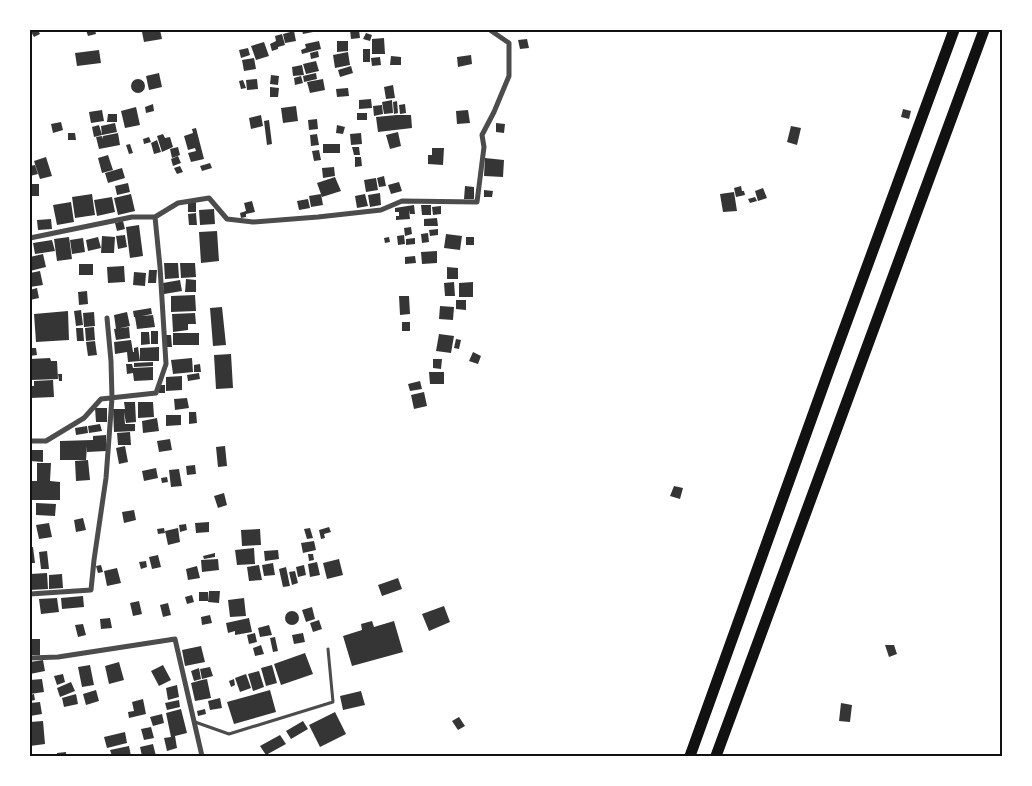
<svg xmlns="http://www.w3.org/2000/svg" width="1032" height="786" viewBox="0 0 1032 786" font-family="Lato,sans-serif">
	<rect width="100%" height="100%" fill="#fff"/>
	<path fill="#353535" d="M30,30H38L40,34L34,37Z
		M86,30H95L96,34L88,36Z
		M154,30H160L162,39L144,42L142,32Z
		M302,30H318V31L303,34Z
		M350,30H359L360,38L351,39Z
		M294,31L296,41L285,43L283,34Z
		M366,33L372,35L370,41L363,39Z
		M282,34L285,45L278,47V49L272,51L270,44L276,41L275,36Z
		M384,38L385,54H372V39Z
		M527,39L529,48L520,49L518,40Z
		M319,41L321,49L302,54L301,50L306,48L305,44Z
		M337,41H348V51L337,52Z
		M264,42L269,56L256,60L251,46Z
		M248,48L250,55L241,58L239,50Z
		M363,49H370V62H363Z
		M99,50L101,63L77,66L75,53Z
		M318,51L319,57L311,59L310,53Z
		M348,52L350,65L335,68L333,55Z
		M471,55L472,64L458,67L457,57Z
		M391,56L401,57V65H390Z
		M380,57L381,65L372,66L371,58Z
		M254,58L256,69L244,71L242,60Z
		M316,61L319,71L306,74L303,64Z
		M302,65L304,75L293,76L292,67Z
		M351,66L353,73L340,77L338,70Z
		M159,73L162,87L149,90L146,76Z
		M316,73L317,79L304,82L303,76Z
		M271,75L279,76L278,85L270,84Z
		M301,76L303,83L295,85L294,78Z
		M131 86a7 7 0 1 1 14 0a7 7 0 1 1-14 0Z
		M257,79L258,89L247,90L246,80Z
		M323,79L325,90L310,93L307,82Z
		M243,80L246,88L241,89L239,81Z
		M393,85L395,98L386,99L384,87Z
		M270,87L279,88L278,97H270Z
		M348,88L349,96L337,97L336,89Z
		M371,99L372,108L359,109V100Z
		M392,100L393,113L384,114L382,102Z
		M397,101L398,113L394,114L393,102Z
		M153,104L154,111L146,113L145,107Z
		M405,104L406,113L400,114L399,105Z
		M382,105L383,114L374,116L373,106Z
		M296,106L298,121L283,123L281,108Z
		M136,107L140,125L125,128L121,111Z
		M903,109L911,111L909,119L901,117Z
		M102,110L104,121L91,123L89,112Z
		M468,110L470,123L457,124L456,111Z
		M357,113H367V120H357Z
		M108,114H117V122H107Z
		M261,115L263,126L251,129L249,118Z
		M397,115H411L412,128L378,132L376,117Z
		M317,119L318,129L309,130L308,120Z
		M269,120L272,144L267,145L264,121Z
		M61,122L63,130L53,133L51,124Z
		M115,123L117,132L102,135L101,126Z
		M496,123L505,124L504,133L496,132Z
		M99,125L102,135L94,137L92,127Z
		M337,125L345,127L343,134L336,133Z
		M791,126L801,128L797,145L787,142Z
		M196,128L204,159L191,162L188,153L196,151L195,148L188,150L184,136L193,133L192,129Z
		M398,132L401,146L390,149L386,135Z
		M68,133H75L76,140H68Z
		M118,133L120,145L99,149L96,137L102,136L103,139V136Z
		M361,133L362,144L351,145L350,134Z
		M163,134L165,138L170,137L173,147L162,152L157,136Z
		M317,134L319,145L311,146L310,135Z
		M149,137L151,142L144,144L143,139Z
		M157,140L161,152L154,154L151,143Z
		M130,144L133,153L129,154L126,145Z
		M323,144H340V153H323Z
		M178,147L180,155L172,158L170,149Z
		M352,147H359L360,155H354Z
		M432,148H444L443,165L428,164V155H432Z
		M319,150L321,160L314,161L312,151Z
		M108,155L113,170L102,173L98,158Z
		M178,156L181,163L173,166L171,159Z
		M46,157L52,176L40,179L34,161Z
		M355,157H361L362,166L355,167Z
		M485,158L504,160L503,177L484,176Z
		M210,163L212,168L202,171L200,166Z
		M35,165L38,174L30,176V166Z
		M180,166L183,172L177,174L174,168Z
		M334,167L335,176L323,178L322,168Z
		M122,168L125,178L108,183L105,173Z
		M384,176L386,186L379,187L377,178Z
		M335,177L341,191L322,197L317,183Z
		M376,178L378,190L366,192L364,180Z
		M399,182L402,191L391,194L388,185Z
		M128,183L130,192L117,195L115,186Z
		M30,184H39V196H30Z
		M465,186L474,187V199H464Z
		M741,186L742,191H744L745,195L736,197L734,188Z
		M763,188L767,198L758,201L755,191Z
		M484,190L493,191L492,197H484Z
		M734,192L737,211L723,212L720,194Z
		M380,193L381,205L370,207L368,195Z
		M92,194L95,215L75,218L72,197Z
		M131,194L135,211L118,215L114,198Z
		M321,194L323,205L311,207L309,196Z
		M365,194L368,206L357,208L355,196Z
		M112,197L115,212L97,216L94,200Z
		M755,197L757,201L750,203L748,199Z
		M308,199L310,208L299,210L297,201Z
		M252,201L255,212L246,214V217L241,218L240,213L246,211L244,203Z
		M71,202L74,222L57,225L53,205Z
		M196,202V212H188V203Z
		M414,205L415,214H410L409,210L410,219L396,220V216H399V212H395V208Z
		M421,205H431V215H422Z
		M441,206V214L433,215L432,207Z
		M214,209L215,224L200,225L199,210Z
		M196,213L197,225H189L188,214Z
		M437,218L438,226H424V219Z
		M51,219L52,229L38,230L37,220Z
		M123,221L125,229L117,231L115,223Z
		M139,225L143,256L130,258L126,227Z
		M411,227L412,234L405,236L404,228Z
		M438,229V235L430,236L429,230Z
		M217,231L219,261L201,263L199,232Z
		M428,233L429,242L422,243L421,234Z
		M446,234L462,236L460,250L444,248Z
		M125,235L127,247L118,249L116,236Z
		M404,235L405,244L398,245L397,236Z
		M102,236L115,237L114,253H101Z
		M69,237L72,259L57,261L54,239Z
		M98,237L101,248L88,251L86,240Z
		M389,237L390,242L385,243L384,238Z
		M466,237H474V245H466Z
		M83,238L85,252L72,254L70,240Z
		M415,238V244L406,245V239Z
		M52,240L55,251L35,254L33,243Z
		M437,251V263L422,264L421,252Z
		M43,254L46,267L30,271V257Z
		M415,256L416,263L405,264V257Z
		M164,263H178L179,278L165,279Z
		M180,263H195L196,277L181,278Z
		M79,264H93V275H79Z
		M124,266L125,282L108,283L107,267Z
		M447,267L458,268V279H447Z
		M149,270H157L156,283H148Z
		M40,271L43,285L30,287V273Z
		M134,272L146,273L145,286L133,285Z
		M186,279L196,280V292H185Z
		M180,280L182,291L164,294L163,283Z
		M454,282L455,296H445L444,283Z
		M473,282V297H459V283Z
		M37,288L39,298L30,300V290Z
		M87,291L88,304L79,305L78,292Z
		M195,295L196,311L171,312V296Z
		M399,296H409L410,314L400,315Z
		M456,300H466V310L456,309Z
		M440,306L454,307L453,320L439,319Z
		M222,307L226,345L213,346L210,308Z
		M151,308L152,314L142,316L153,315L155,327L137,329L135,317H134L133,311Z
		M81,310L83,325L76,326L74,311Z
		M68,311L69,340L36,342L34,314Z
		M94,312L95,326L84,327L83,313Z
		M127,312L130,326L116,329L114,315Z
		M195,313L196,324H188V330L173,332L172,314Z
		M402,322H410V331H402Z
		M94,327L95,340L86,341L85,328Z
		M129,327L130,338L116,340L114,329Z
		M76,328H83L84,341H77Z
		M151,331H158V344H151Z
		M141,332H149L150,344L141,345Z
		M173,333H199V345H173Z
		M439,334L454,336L451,353L436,351Z
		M165,335H171L172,347H166Z
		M456,339L461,340L459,349L454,348Z
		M131,340L133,352H134V348L138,347L140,361L128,362L127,352L115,354L114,342Z
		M95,341L97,355L88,356L86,342Z
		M159,347V361H140V348Z
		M30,348H36L37,355L30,356Z
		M473,352L481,356L478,364L469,361Z
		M231,354L233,388L216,389L214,355Z
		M50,358L51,361H57L58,379L31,380L30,359Z
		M192,358L193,372L173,374L171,360Z
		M433,359H442L441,369L433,368Z
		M153,362V366L134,367V363Z
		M126,364H132L133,368L153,367V380L134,381L133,373L127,374Z
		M200,364L201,372H194V365Z
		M429,372H444V384H430Z
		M199,373L200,379L188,381L187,375Z
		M58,374H62V381H59Z
		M182,376V390L166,391V377Z
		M53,380L54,397L30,398V386H34V381Z
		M420,381L422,389L410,391L408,384Z
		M159,385H165V393H159Z
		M424,392L427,406L414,409L411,395Z
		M187,398L189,408L175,410L174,399Z
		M124,402H135L136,422L126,423L124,412L125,424H135V431L114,432L113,409H125Z
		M138,402H153L154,417L138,418Z
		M95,408H107V422H96Z
		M189,412H196L197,423L189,424Z
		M166,415H181V425L166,426Z
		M157,418L159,431L143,433L142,421Z
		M100,424L102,431L89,433L88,426Z
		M87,426L88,433L76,435L75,428Z
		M130,432L131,445H118L117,433Z
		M106,435V451L87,452V446L86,460H60V441L93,440V436Z
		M170,439L172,450L159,452L157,441Z
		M125,446L128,462L119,464L116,448Z
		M225,446L227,466L218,467L216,447Z
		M30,450H43V462L30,461Z
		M88,460L90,480L76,481L75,461Z
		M37,463H51L50,481L60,482V500H30V481H37Z
		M195,465L196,474L187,475L186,466Z
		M156,468L158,478L144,481L142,471Z
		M179,469L182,486L171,487L169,470Z
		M167,477L168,482L162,483L161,478Z
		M674,486L683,488L680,499L670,496Z
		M224,493L227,505L218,508L214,496Z
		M36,503L56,504L55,516L36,515Z
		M134,510L136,520L124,523L122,512Z
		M83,518L86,530L76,532L74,520Z
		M209,522V532L196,533L195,523Z
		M49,523L52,537L39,539L36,525Z
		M186,524L187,530L180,532L179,525Z
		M329,527L331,532L324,534L325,538L321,539L319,530Z
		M164,528L165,533L158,534L157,529Z
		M178,528L180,542L168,545L165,531Z
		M310,528L313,538L307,539L304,529Z
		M260,529L261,545L242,546L241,530Z
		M314,541L316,550L303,553L301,543Z
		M30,547H33L35,563H30Z
		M254,548L255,564L237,565L235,550Z
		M278,550L279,559L265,561L264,551Z
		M47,551L49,569H41L39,552Z
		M215,553V557L204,559L203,556Z
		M308,554H313L314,560L309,561Z
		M158,555L161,567L152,569L149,557Z
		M218,559L219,570L202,572L201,560Z
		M339,559L343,575L327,579L323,563Z
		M146,561L147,567L141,569L139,562Z
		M317,562L320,575L310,577L308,564Z
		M273,563L275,575L264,576L262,565Z
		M101,565L103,572L98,573L96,566Z
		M259,565L262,580L249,581L247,567Z
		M304,565L306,575L298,577L296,567Z
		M197,566L200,578L188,580L186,569Z
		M286,567L290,586L283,587L279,569Z
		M117,568L121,583L107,586L104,571Z
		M295,571L298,583L292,585L289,572Z
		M47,573L48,589L30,590V574Z
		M62,574L63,588L49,589V575Z
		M398,578L402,589L382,596L378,585Z
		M209,591H220L219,603L208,602Z
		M199,592H208V601H199Z
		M192,595L194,602L187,604L185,597Z
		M83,596L84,607L62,609L61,598Z
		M57,598L59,612L41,614L39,599Z
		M244,598L246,616L230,617L228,600Z
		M139,601L142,614L133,616L130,603Z
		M168,603L171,615L163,617L160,605Z
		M444,606L450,622L429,631L422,614Z
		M312,607L315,619L306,622L302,610Z
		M285 618a7 7 0 1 1 14 0a7 7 0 1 1-14 0Z
		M210,615L212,623L202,625L201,617Z
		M110,618L112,628L101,629L100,619Z
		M249,618L252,632L235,635V631L228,633L226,623Z
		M319,620L322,629L313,632L310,623Z
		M372,621L374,627L394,621L403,652L352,666L343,636L362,630L361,624Z
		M83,624L86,635L78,637L75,625Z
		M269,625L272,635L260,637L258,628Z
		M255,633L257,642L249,644L247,635Z
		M303,633L305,642L294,644L292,635Z
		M275,637L278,651L273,652L270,638Z
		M30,639H40V655H30Z
		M261,645L264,654L255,656L253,648Z
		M885,645H894L897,654L889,657Z
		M201,646L205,662L185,666L182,650Z
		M305,653L313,674L281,685L274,664Z
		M43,660L45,671L30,674V662Z
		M119,662L124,680L109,684L105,666Z
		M90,665L94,685L82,687L78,667Z
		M163,665L171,680L159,686L151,671Z
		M272,665L277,683L266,686L261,668Z
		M210,667L213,676L202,679L200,669Z
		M199,668L201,679L194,681L191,671Z
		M259,671L264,687L253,691L248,674Z
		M63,674L65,682L57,685L54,676Z
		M246,674L251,688L240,692L235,678Z
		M42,679L44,692L30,694V680Z
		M207,679L211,698L195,701L191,683L202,680V682V680Z
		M234,679L235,685L231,687L229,681Z
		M71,682L75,691L60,697L57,688Z
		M177,685L179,697L168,700L166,688Z
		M96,690L99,701L86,705L83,694Z
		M270,690L276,712L234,724L227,702Z
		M361,691L365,705L343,710L340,696Z
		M34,694L35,700L30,701V695Z
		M76,694L78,704L64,707L62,698Z
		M220,698L222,708L210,710L208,701Z
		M143,699L146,714L129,718L128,712L134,711L132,702Z
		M179,700L180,707L167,710L165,703Z
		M40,702L42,714L30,716V703Z
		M841,703L852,705L850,722L839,721Z
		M181,709L187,733L175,736L177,748L167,751L164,738L171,737L166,713Z
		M205,709L206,714L198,716L197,711Z
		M335,712L346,734L320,747L309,725Z
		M162,714L164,723L153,726L150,717Z
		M459,717L465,726L458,730L452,721Z
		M43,721L45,744L30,746V722Z
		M303,721L308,729L291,739L286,731Z
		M151,727L154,738L144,740L141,729Z
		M125,732L127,743L107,748L104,737Z
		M280,735L286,744L266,755L260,746Z
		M153,744L156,756H142L140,747Z
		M129,746L131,756H112L110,750Z
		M66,752V756H57V753Z"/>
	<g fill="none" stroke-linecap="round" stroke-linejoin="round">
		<path stroke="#4c4c4c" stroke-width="3" d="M195,722L229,734L333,702L328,649"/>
		<path stroke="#4c4c4c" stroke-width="5" d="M30,238L132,217H155L178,203L209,198L227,219L253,222L318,217L381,210L402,201L477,202L484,147L482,135L494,112L509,76V43L490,30
			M30,441H46L84,418L101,399L156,393L166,364L160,267L155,217
			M30,594L91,590L94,560L106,478L112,398L111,361L107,318
			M30,658L58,657L175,639L202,756"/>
		<path stroke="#111" stroke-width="11" d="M690,756L829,370L954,30
			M716,756L984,30"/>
	</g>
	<rect width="1032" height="786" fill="none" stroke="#ffffff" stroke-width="62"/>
	<rect x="31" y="31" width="970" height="724" fill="none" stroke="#111" stroke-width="2"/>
</svg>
